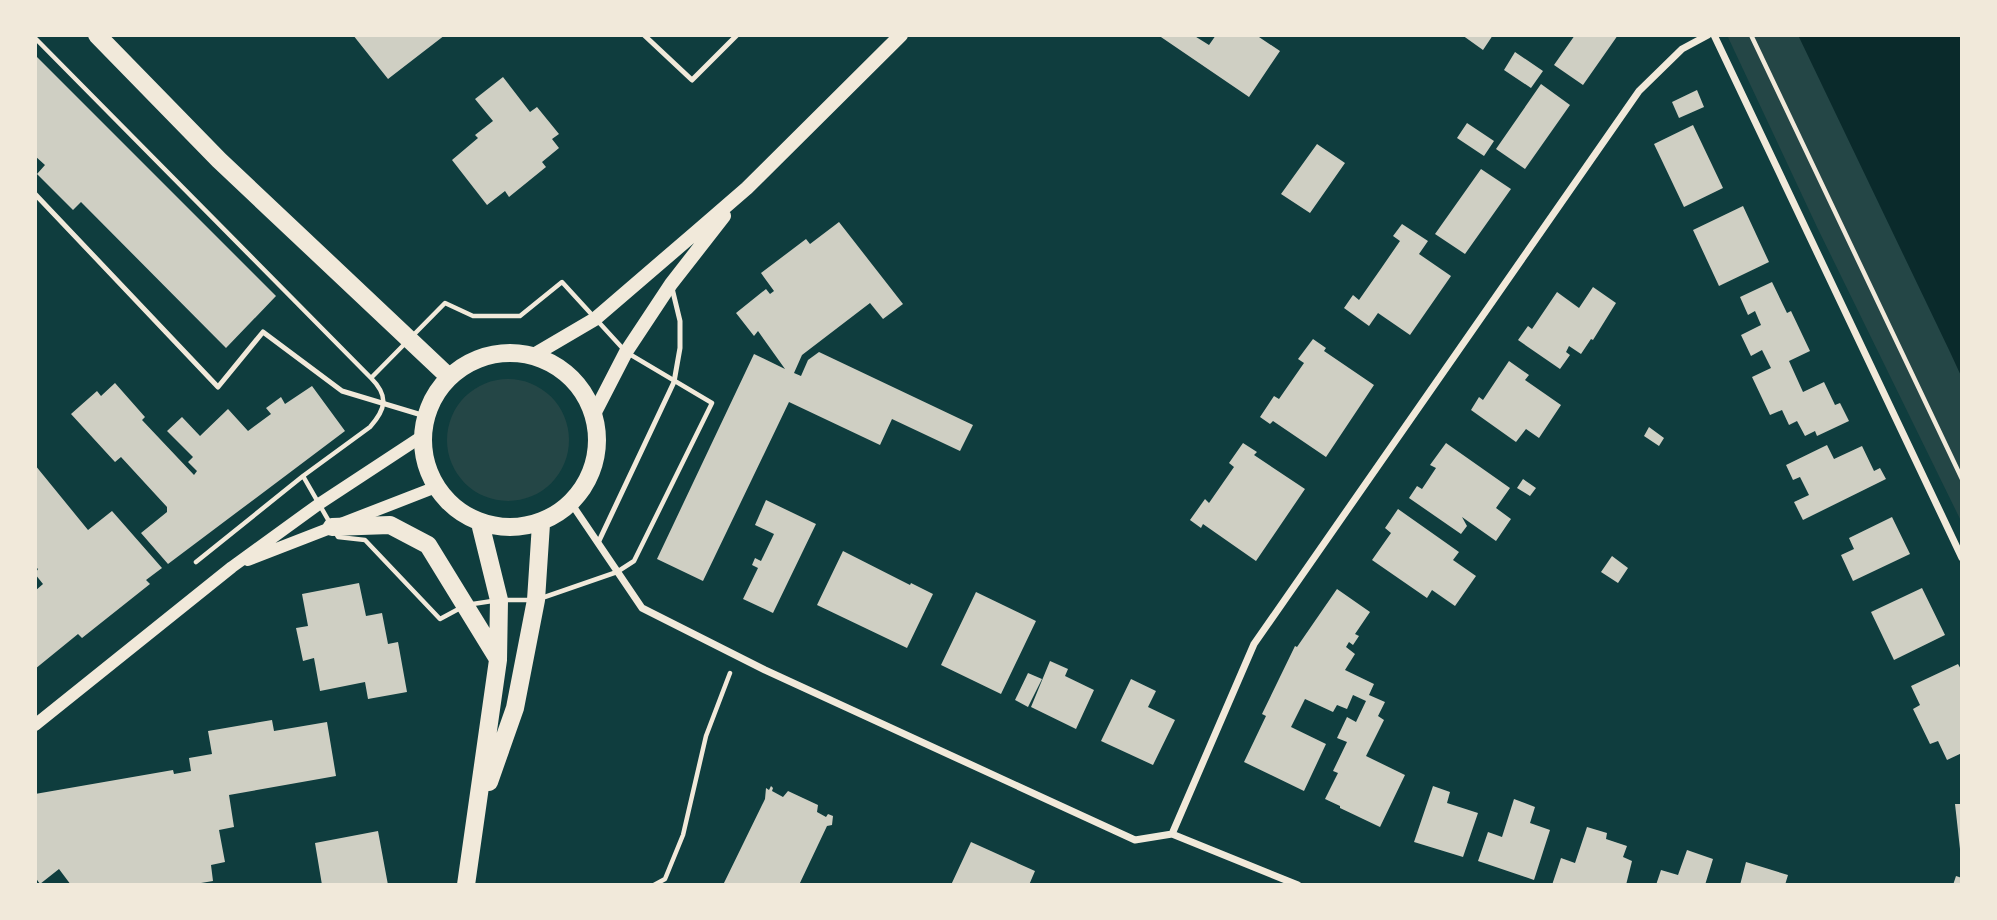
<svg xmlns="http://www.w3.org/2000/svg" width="1997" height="920" viewBox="0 0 1997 920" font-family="'Source Sans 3',sans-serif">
	<rect width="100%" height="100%" fill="#0f3d3e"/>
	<path fill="#244646" d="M1727,35H1962V523L1817,227Z
		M447 440a61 61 0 1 1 122 0a61 61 0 1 1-122 0Z"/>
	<path fill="#0a2a2b" d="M1798,35H1962V378L1950,352Z"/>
	<path fill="#cfcfc3" d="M353,35H445L388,79Z
		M1158,35H1193L1209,45L1216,35H1256L1280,51L1249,97Z
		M1462,35H1493L1483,50Z
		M1575,35H1618L1583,85L1554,65Z
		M1515,52L1543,71L1531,88L1504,70Z
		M35,55L276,296L226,348L81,202L73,210L37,174L45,165L35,156Z
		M503,77L530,112L537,107L559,134L552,139L559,148L542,162L546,167L509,197L505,191L487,205L452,160L478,138L475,135L493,121L475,99Z
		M1541,84L1570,105L1525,169L1496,149Z
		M1697,90L1704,107L1679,118L1672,102Z
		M1467,123L1494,141L1484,156L1457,138Z
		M1693,125L1723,188L1684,207L1654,144Z
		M1317,144L1345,163L1310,213L1281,194Z
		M1481,169L1511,189L1465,254L1435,234Z
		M1743,206L1769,262L1719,286L1693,230Z
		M839,222L903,304L883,319L870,303L802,355L794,373L801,376L808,360L819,352L973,425L960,451L892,419L880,445L789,402L703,581L657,559L754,354L785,369L758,331L754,336L736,313L766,289L770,294L774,291L761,273L806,239L810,244Z
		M1402,224L1428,241L1419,254L1451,276L1410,335L1378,313L1369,326L1344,308L1353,295L1359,300L1380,270L1400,241L1393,236Z
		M1772,282L1787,313L1791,311L1810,351L1789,361L1803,392L1824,382L1835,405L1840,403L1849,421L1817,436L1815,431L1805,436L1797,421L1789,425L1782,410L1770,415L1752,377L1771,368L1762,350L1751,356L1741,335L1761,325L1755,311L1748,315L1740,297Z
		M1593,287L1616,303L1593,340L1591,339L1581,354L1569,346L1566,352L1570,355L1560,369L1518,340L1528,326L1532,329L1557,292L1579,308Z
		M1313,339L1326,348L1324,351L1374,385L1326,457L1273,421L1270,424L1260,417L1274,396L1279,399L1304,363L1298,359Z
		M1509,361L1529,375L1525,380L1561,405L1539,438L1526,429L1516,442L1471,410L1479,397L1483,400Z
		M115,383L145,417L142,420L194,475L197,471L188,462L193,457L167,431L182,417L200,436L228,409L248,431L271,414L266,408L281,397L285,404L312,386L345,431L168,564L141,533L167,512V507L121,457L115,462L71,414L97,391L101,396Z
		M1649,427L1664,438L1659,446L1644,436Z
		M1243,443L1257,452L1254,455L1305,489L1256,561L1203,524L1201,528L1190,520L1205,499L1209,503L1234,467L1229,463Z
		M1446,443L1510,488L1496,508L1511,519L1496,541L1462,517L1467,526L1461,534L1409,498L1417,486L1422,489L1436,468L1430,465Z
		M1827,445L1834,459L1862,446L1874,471L1880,468L1886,479L1803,520L1794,502L1809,495L1800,477L1793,480L1786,465Z
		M35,465L88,530L112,511L162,568L146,580L150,584L82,638L78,634L35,669V591L43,584L35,574L38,569L35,566Z
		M1523,479L1536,488L1530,496L1517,488Z
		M766,500L816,524L773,613L743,599L758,568L752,565L755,558L761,561L774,534L755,525Z
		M1398,509L1459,552L1453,560L1476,576L1455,606L1432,590L1427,598L1372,560L1391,533L1385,528Z
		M1892,517L1910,554L1853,581L1841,555L1854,549L1849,538Z
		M843,551L910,585L911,583L933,594L907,648L817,605Z
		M1612,556L1628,568L1618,583L1601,572Z
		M359,583L366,616L382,613L388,644L398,642L407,692L368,699L365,682L320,691L314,658L303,661L296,628L308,626L302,594Z
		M1922,588L1945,635L1894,660L1871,612Z
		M1337,589L1370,612L1355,634L1359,636L1353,645L1349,642L1346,647L1355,654L1345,670L1374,684L1369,695L1385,702L1378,716L1384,720L1366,756L1405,775L1380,827L1340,808V806L1325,799L1338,773L1333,771L1347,742L1337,738L1347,717L1356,722L1366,701L1353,695L1347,709L1337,705L1333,712L1305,699L1291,727L1326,744L1304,791L1244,762L1266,716L1262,714L1295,646L1297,647Z
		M976,592L1036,621L1001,694L941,665Z
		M1050,661L1068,669L1065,676L1094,690L1076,729L1031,707Z
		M1958,664L1962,671V753L1947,760L1938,741L1930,744L1913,709L1920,705L1911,686Z
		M1028,673L1042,679L1028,707L1015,700Z
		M1131,679L1156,691L1148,707L1175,720L1153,765L1101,741Z
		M272,720L274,731L327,722L336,776L229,795L234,827L219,830L225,862L211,865L213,881L189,885H71L59,869L40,884L35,877V794L173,770L174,774L191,771L189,758L212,754L208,731Z
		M771,786L773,788L772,791L783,797L788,791L818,805L817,812L826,817L828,814L833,816L832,825L827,826L799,885H723L765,799L766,788L769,790Z
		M1433,786L1450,792L1447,803L1478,813L1463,857L1414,842Z
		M1514,799L1535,807L1530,823L1550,830L1534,880L1478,861L1488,832L1502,837Z
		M1955,804H1962V849H1960Z
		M1587,827L1607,833L1606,839L1627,846L1623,857L1632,861L1626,885H1552L1561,858L1575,863Z
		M378,831L388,885H322L315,843Z
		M971,842L1035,871L1029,885H951Z
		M1687,850L1713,859L1705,885H1656L1661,870L1678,875Z
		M1746,862L1788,875L1785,885H1740Z
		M1956,876L1962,878V885H1953Z"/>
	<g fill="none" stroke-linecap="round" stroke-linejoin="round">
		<path stroke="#f1e9da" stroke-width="4.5" d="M1751,35L1962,479
			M35,38L371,378
			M562,282L626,352L712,403L634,561L617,572L536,600H499L466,605L440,619L365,540L338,537L303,476L370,427C386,409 389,396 371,378L445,303L473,316H520Z
			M196,562L303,476
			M654,885L665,879L683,835L706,736L730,673"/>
		<path stroke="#f1e9da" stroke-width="5" d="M644,35L692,80L737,35
			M35,194L218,387L263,332L342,391L425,416
			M598,543L674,382L680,348V321L672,288"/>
		<path stroke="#f1e9da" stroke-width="7" d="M1714,35L1962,558
			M571,503L642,608L765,670L1135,840L1172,834L1298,885
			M1172,834L1254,644L1639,91L1682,49L1708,35"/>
		<path stroke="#f1e9da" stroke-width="12" d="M248,560L436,487
			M35,725L232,567L319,504L424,435"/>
		<path stroke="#f1e9da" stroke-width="14" d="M532,356L595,319L695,233L747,188L901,35
			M593,416L626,352L671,284L724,216"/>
		<path stroke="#f1e9da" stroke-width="18" d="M97,35L219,160L448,376
			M423 440a87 87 0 1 1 174 0a87 87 0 1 1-174 0Z
			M332,527L390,525L428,545L498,659
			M489,782L515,708L536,600L541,524
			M466,885L498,660L499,600L480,523"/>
	</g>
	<rect width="1997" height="920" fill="none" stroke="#f1e9da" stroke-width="74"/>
</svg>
